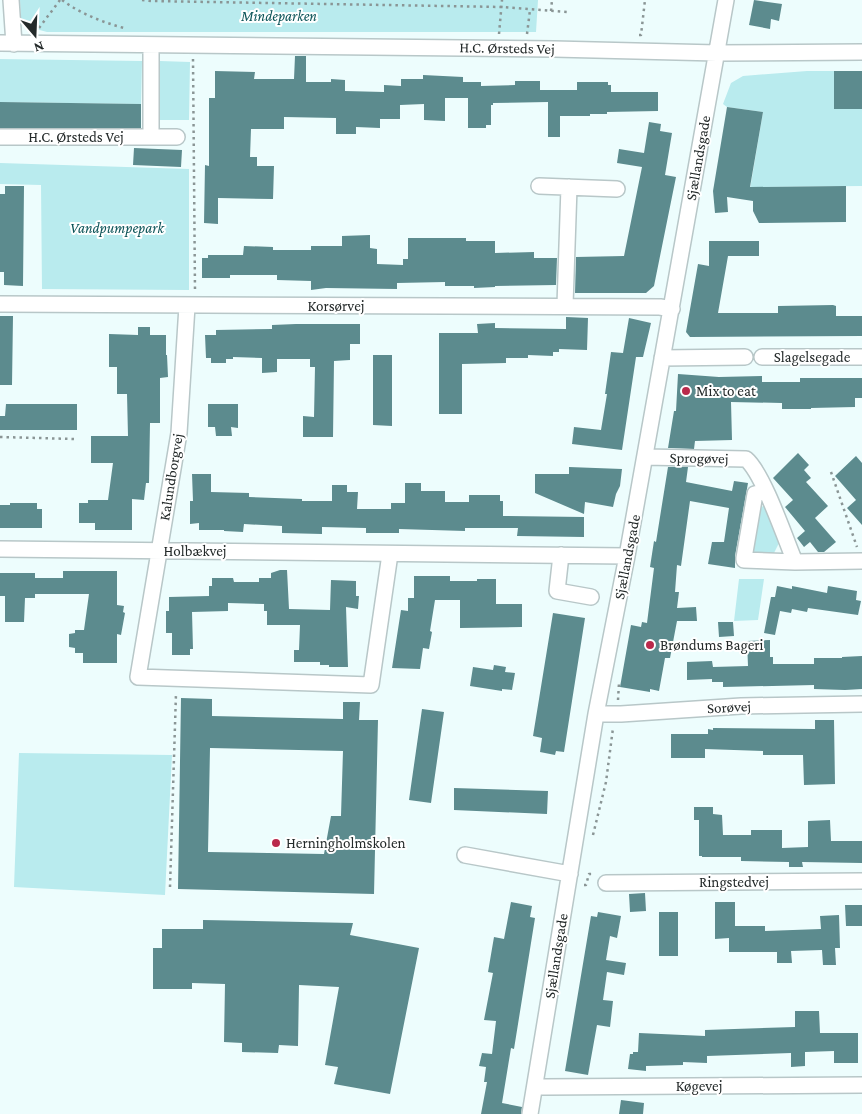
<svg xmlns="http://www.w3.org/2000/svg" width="862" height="1114" viewBox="0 0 862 1114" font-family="'Crimson Pro',serif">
	<rect width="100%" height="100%" fill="#edfdfd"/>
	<path fill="#b9ebee" d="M20,0H538L536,32H47L21,25Z
		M0,59L142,61L141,104L0,102Z
		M160,61L190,62L189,120H159Z
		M807,71H834V109H862V186L754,187L752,189H750L763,112L727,107L723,104L731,83L743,76Z
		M0,163L189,169V290L42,289L41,185L0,184Z
		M765,505L780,541L772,557L753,554L752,551L760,508Z
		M739,579H764L758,620L734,621Z
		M19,753L172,755L165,895L14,887Z"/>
	<path fill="#5c8b8e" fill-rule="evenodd" d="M754,0L782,4L779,21L771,19L770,29L749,25Z
		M295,56H306V82H331V79L345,80V91L384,92V85L401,86V79H423V75L463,77V82H481V86L515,85V81H540V90H577V82H608V85H611V92H658V111L607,112V114H590V116H560V137H548V102L493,103V105H491V125H486V128H468V98H445V121L424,120V104L400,105V119H380V128L356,127V134H336V118L284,117V129H251L250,157H257V166H274L273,199L218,198V224L204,223L205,165L209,166V98H215V71L255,72L254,79H294Z
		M834,71H862V109H834Z
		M0,102L141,104V128H0Z
		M727,107L763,112L750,187L846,186V222L759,223L753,211V201L727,197L728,212L715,213L713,191Z
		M649,122L661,124L660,131L672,133L665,175L676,177L654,286L646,293H575L576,257L624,256L642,167L617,163L619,149L644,153Z
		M134,148L182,150L181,167L133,165Z
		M5,186H24L23,286L4,285V272H0V194H5Z
		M370,235V248L377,249V264L403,265V259H408V238H466V241H495V253L534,252V258H557L556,285L495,286V287L474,288V286H445V282L397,283V289L326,288L311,290V281L277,280V275H230V278H202V258H208V255H243L244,246L273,247V250H311V246H342V236Z
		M709,241H759V256H728L718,313H778V306L833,305L836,306V316H862V336L690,337L686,332L698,264L709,266Z
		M0,316H13L12,385H0Z
		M566,317L588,318L587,350L559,349V352H553V356L528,355V358H506V363L462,364V414H439V333H478L477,324L495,323V328L566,329Z
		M629,318L651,323L643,357H636L622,450L572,444L574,427L601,430L607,394H605L611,352L623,353Z
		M296,324H360V344H350V360L334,361L333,437H303V416L314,417L315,367H310V359H277V372L262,373V358L233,357V359H226V363H211V358H206L205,335H216V330L272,329V325Z
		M138,327H150V335H166V355H167L168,377L160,378V423H150L149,483H146L144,500L132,499V530H95V523H79V503H88V500H108L113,463H91V436H128L127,394H117V367H109V334L138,335Z
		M373,355H392V426L373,425Z
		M678,374L719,377L762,376V382H800V378H862V398H855V407L811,408V409H782V403L731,402L732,440L695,441L694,449L671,448H668L674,411H676Z
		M6,404H77V430H0V416H5Z
		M208,404H238V428L231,427L232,436H216L215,427H208Z
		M798,453L809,465L804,470L811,478L806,482L828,506L815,518L836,542L824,552H818L810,542L804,547L797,538L805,531L785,507L793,500L773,478Z
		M856,456L862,463V525L847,508L856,500L835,476Z
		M569,467L622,469L620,486L616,494L613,507L585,502L584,514L535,493V474H569Z
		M668,467H688L686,482L732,491L734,481L748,483L735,556V568L708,564L712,542H724L729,508L690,501L681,566L677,565L675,592H679L677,608L696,607L697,621H677L670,658H665L659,691L650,689V692L620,687L631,625L641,627L642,622L647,623L654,568L650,567L654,541L656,542Z
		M192,474H211V492L249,493V497L302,499V501H332V485H347V492H358L357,509H391V503H405V483H421V491H445V502H469V495H500V501H503V516L584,517V537L517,536L518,528H465V531L399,529V533H366V528L322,527V534L282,533V526L244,524L243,532L224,531V530H199V523L190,524V501H193Z
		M10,503H37V509H42V528H0V505H10Z
		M280,570H287L289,609L330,610L331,580L356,581V596H359L358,609L346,607L348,667H329V665H320V662H294V650H299L300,625H267V611H264V604L228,603V611L192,612L193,649H190V655H172V633H166V611H169V597L209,596V586H212V578H233L234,582H259V578H271V573Z
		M63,571H117V605L124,606L123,612L125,613L121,635L117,634V663H83V653H75V648L69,647V634L75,633V630H84L89,594H35V598H25L24,622H5V596H0V573H35V578H63Z
		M414,576H450V581H477V579H496V604H522V627L460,628V600H435L430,631L432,632L429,649L423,648L420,669L392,668L401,610L408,611V598H414Z
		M777,586L792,589V586L827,593L828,586L857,591L856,600L861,601L858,615L808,608L807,612L792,609L791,613L780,611L775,635L764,633L771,597H775Z
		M553,613L585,618L564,752L556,751L555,755L540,752L542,738L533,736Z
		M718,622H733L734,636L719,637Z
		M770,640V657H773V664H814V658H842V657L862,656V689L845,690L814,689V685L723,687V682H712V679L687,680V662L712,661L713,667L748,666L747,641Z
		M494,665L506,667L505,672L515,673L512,690L502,689V691L470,686L473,667L493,670Z
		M181,698L212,699V716L343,719V702H360L359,720H378L374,894L178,889ZM210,748L343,751L341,816H331L324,854L208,852Z
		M422,709L444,712L431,803L409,800Z
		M815,720H834L835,784L804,785L803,755H763V751L705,749V758H671V734H708V729L713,730V728L815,729Z
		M454,788L548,791L547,814L454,810Z
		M694,807H713V814L722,815L723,835H751V830H782V848L808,847V821L830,820L831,841H862V863L802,862L803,867H789V862L741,861V857H702V856H699V820H694Z
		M645,893L646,911L630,912L629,894Z
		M511,902L532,906L530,917L535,918L514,1049L511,1048L502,1103L522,1107L521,1114H481L487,1082H484L486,1067L479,1066L482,1053L492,1054L496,1021L484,1020L493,973L488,972L494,937L504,939Z
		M715,902H735V926H765V931L821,929L820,916L839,915L840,948H835L836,965H823L822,950L791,951L792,963H777V952H729V938L715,939Z
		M845,905H862V926H846Z
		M598,912L621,916L617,938L610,936L606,960L626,963L624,975L607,972L603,1000L613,1001L610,1027L597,1025L588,1075L565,1071L591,916L597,917Z
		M659,912H678V956H659Z
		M203,920L353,923L350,935L419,948L390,1094L334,1084L338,1067L325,1065L339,987L299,985L298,1046L279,1045L278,1053L242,1052V1043L224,1042L225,984L192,983V989H153V948H162V929H203Z
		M795,1011H819L820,1033H858V1063H834V1051L805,1052V1066L791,1067V1053L707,1056V1063L683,1062V1065L646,1066V1071L628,1069L630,1054H633V1052H638L639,1033L705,1036V1030L795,1027Z
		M621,1100L644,1103L643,1114H619Z"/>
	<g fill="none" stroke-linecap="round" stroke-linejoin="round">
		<defs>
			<path id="minor" d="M11,0L14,44
				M0,43L554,49L717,53L862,52
				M0,137H177
				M151,137V45
				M539,186L617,189
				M0,304L660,307L672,309
				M565,305L569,187
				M187,306L179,433L138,677L371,685L390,554
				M762,357H862
				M662,358L745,357
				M645,457L746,459C763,473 785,538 795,562L862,561
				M766,491L755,494L744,558V560L795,562
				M0,549L627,556
				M561,555L557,591L591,597
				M596,714H621L741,706L862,704
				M465,855L570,874
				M606,883L862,881
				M535,1086L545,1087L862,1085
				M530,1114L596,714L627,556L726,0"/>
		</defs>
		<use href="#minor" stroke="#b8c7c8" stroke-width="18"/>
		<path stroke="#8a9595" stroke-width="2.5" stroke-dasharray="2.5 4" stroke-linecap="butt" d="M62,0C81,14 102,22 124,28
			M142,0L151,1L502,7L567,12
			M551,11L552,0
			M39,28L60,0
			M499,34L502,0
			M527,34L530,10
			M639,35H641L645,0
			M193,59L195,291
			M0,437L75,439
			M831,472L857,547
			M618,700L619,683
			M593,835L606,782L613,728
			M584,885H586L589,874H595
			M170,887L176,693"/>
		<use href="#minor" stroke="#fff" stroke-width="15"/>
	</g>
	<g fill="#ba294b" stroke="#fff" stroke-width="2">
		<circle cx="686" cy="391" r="5"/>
		<circle cx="650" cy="645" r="5"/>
		<circle cx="276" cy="843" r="5"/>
	</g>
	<g text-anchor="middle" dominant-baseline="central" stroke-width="4" stroke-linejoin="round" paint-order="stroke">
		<g font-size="15" font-style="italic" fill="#0c5458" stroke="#fff">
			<text x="279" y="16">Mindeparken</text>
			<text x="117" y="228">Vandpumpepark</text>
		</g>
		<g font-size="15" fill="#242a2a" stroke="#fff">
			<text transform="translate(507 48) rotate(1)">H.C. Ørsteds Vej</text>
			<text x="76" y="137">H.C. Ørsteds Vej</text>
			<text transform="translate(698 158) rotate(-80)">Sjællandsgade</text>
			<text x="336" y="306">Korsørvej</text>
			<text x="812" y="357">Slagelsegade</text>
			<text transform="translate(699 458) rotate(1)">Sprogøvej</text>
			<text transform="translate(171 477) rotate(-81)">Kalundborgvej</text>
			<text x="195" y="551">Holbækvej</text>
			<text transform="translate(627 557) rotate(-79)">Sjællandsgade</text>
			<text transform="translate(729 707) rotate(-3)">Sorøvej</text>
			<text x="734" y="882">Ringstedvej</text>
			<text transform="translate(556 956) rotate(-81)">Sjællandsgade</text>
			<text x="699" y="1086">Køgevej</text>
		</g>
		<g font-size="15" fill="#242a2a" stroke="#fff" text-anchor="start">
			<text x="696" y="391">Mix to eat</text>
			<text x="660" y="645">Brøndums Bageri</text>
			<text x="286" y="843">Herningholmskolen</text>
		</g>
	</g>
	<g transform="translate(35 35) rotate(161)" stroke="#ffffff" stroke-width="4" paint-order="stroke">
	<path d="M0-4L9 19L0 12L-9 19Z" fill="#242a2a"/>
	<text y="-8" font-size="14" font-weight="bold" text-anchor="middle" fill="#242a2a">N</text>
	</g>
</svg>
